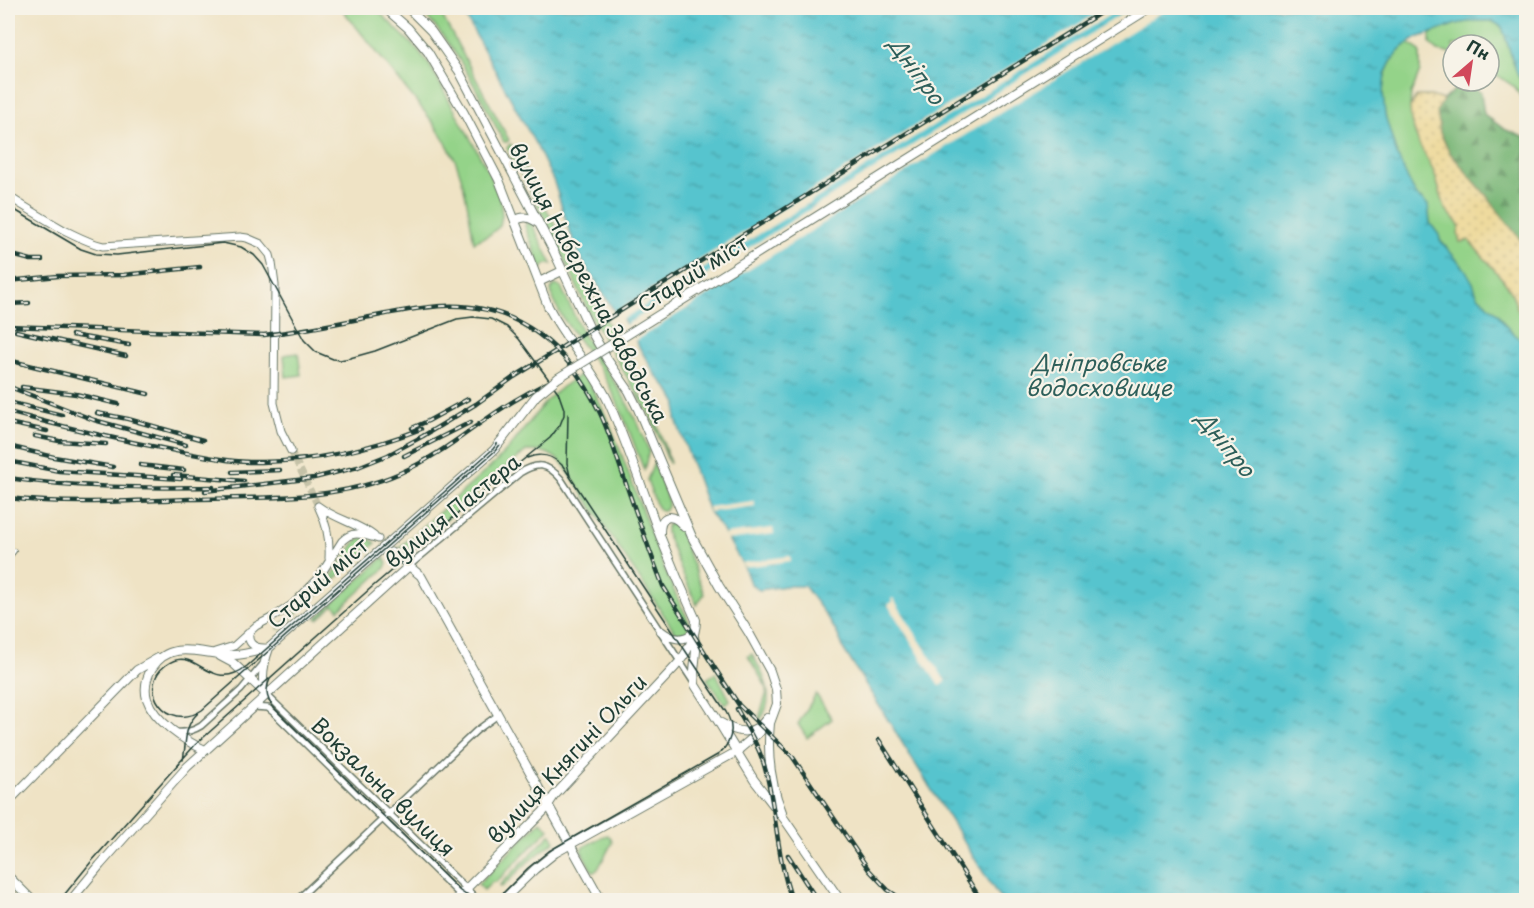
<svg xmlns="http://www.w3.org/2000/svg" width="1534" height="908" viewBox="0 0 1534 908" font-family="'Playpen Sans',sans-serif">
	<defs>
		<pattern id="forest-firs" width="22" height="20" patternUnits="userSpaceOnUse" patternTransform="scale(1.5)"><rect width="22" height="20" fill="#77b575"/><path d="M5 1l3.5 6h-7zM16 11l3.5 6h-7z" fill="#619461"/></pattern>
		<pattern id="sand-dots" width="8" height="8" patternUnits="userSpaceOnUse" patternTransform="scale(1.5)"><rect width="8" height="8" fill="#eeda9e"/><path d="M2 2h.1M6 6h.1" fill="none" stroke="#ccbc89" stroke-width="1.8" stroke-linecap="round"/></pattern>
		<pattern id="water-ripples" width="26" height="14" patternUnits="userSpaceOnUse" patternTransform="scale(1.5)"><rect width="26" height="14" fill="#57c4ce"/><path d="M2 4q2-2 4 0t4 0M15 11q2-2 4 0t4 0" fill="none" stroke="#47a0a8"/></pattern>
	</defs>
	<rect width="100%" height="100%" fill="#f7f3e8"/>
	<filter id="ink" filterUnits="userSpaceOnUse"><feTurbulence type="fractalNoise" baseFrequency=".0167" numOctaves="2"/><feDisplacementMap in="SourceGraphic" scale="12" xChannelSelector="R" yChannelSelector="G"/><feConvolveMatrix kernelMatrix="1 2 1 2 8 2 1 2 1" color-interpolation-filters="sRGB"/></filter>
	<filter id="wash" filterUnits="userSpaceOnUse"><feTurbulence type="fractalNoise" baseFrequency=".008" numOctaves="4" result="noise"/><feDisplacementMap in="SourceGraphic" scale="24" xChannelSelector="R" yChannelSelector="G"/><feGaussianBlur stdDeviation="1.35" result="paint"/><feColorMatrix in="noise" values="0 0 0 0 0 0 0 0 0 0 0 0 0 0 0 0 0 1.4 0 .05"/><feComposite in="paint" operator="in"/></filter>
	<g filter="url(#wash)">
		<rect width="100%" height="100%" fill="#efe3c5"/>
		<path fill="#94d389" stroke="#5a885e" stroke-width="1.5" d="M341,8H375L418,50L430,66L485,165L500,198L502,215L500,226L489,235L474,242C469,215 466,188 456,162C450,148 441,134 432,121Z
			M418,8H438L509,140L507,142H504C479,95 457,45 418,8Z
			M1474,21H1492L1502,27L1516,70L1526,92V103L1522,99L1515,87L1489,70V45H1453V54L1438,51L1430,44V34L1456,24Z
			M1408,43L1420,51V71L1411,94L1410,107L1415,134L1434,172L1445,208L1460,226L1458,233L1460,242L1469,240C1481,255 1500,274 1510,290C1518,303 1512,307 1526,318V345L1505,325L1498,314L1477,295L1473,283L1458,262L1440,240L1439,235L1430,223L1429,211L1423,200L1417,196C1400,168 1374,106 1386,73C1390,61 1398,51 1408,43Z
			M511,144L585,280L621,349L644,388L639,391L643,399L649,397L651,406L670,463H669L651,417L590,315L551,230L507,148L509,145Z
			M527,222L532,224L552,264H546L541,269L525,226Z
			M555,285L561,287L583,334L622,394L639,426L649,451L644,470C632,439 621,406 604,376C590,351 555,317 551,290Z
			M298,353L301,375L286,377L284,355Z
			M583,373C602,403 615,436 627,469C646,519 662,570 687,617L689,623L688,629L685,633L677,635L563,464C549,452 545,451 526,451L417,545L410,550L399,548L496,462L510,447L546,401L562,387Z
			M654,463L668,502V507L665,510H660L657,507L647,480Z
			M669,524H675L678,527L704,594L697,605L684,577L666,533V527Z
			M362,538H367L376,543L279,629L278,628L325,586L357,540Z
			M384,557L387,564L384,569L339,610L334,605L318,619L316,618Z
			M752,654C764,675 777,697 760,720L759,718L767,692V688L748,656Z
			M716,673L730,700L725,704L707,679Z
			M816,694L832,719L807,738L798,724Z
			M541,821L549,829L496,882H492L484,890L478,884Z
			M551,834L555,841L529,861L503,886L500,887L499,886Z
			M608,835L611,838L612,843L598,869L594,872L591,869L581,850L583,847L604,836Z"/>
		<path fill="url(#forest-firs)" stroke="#4b7954" stroke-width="1.5" d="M1470,85L1481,93L1484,114L1504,129L1526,138V247L1485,194L1450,153L1440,133L1437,111L1443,100L1455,89Z"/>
		<path fill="url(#sand-dots)" stroke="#868c69" stroke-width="1.5" d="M1417,96H1431L1443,100L1437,111L1440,133L1450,153L1485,194L1526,247V318C1512,307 1518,303 1510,290C1500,273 1481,256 1469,240L1460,242L1458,233L1460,226L1445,208L1434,172L1419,144L1411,121L1410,107Z"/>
		<path fill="url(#water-ripples)" stroke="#3b8081" stroke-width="1.5" d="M461,8H1526V92L1516,70L1502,27L1492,21H1474L1456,24L1417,38L1400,49L1392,60L1385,74L1383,93L1385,115L1397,155L1410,184L1417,196L1428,205L1430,223L1439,235L1440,240L1444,245L1465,269L1473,283L1477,295L1498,314L1505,325L1526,345V900H1001C948,818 897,733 844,650C837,627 820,608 806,588L804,586H786L759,590L750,583L744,567L725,534L709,512L676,419L677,404L669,390L655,374L624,321L615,312L583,262L569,230L554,182L537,147Z"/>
		<path fill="#efe3c5" d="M1104,8H1121L620,321L613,314Z
			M1131,8H1169L633,342L624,326Z
			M754,501L755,506L709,512L708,507Z
			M773,528L774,534L726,540L725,534Z
			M790,556L791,561L744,567L741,563Z
			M893,598L946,682L939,686L888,605L892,602L891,599Z"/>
	</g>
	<g filter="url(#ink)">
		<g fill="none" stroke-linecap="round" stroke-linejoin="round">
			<path stroke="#c5c2a8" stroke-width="7" stroke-dasharray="7 3.5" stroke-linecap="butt" d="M291,451L318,506"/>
			<defs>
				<path id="pedestrian" d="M8,558L14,551"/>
				<path id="minor" d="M409,566L520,473C537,462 547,463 561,479L694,683
					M267,695L478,900
					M253,707L268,708L274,713L465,900
					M176,732C186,733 193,731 201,726L241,690L263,664
					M297,900L476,731L498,715"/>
				<path id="tertiary" d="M8,196C26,208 45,219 64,230C77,236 89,243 103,246L240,237L247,238L261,244L270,255L272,263L275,285L274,403L281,431L291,451
					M318,506C335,519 357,523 374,536
					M319,508C327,524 330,540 329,558
					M391,552L409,566
					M250,631C246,642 253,648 264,648
					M215,652L234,646L256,626L275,616L293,604L318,579L342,541C353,529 364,535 378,539"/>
				<path id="secondary" d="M220,656L233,663L267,695
					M266,694C260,680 264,662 269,648
					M205,750C185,741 154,721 147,699C144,688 146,678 152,668C172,637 205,656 233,655C245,655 257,651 269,648L494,450L501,441
					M8,802L137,670L158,658
					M71,900L100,865L187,767L409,566L421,576L601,900"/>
				<path id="primary" d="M385,8L408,28L428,52L464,113L499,180L548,306C565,340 593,368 609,403C628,446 643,491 660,536C671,564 683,592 696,620C696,637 686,655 675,667L554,796L544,811L455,900
					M408,8L431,31L459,71L554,252L590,329L607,359L629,391L638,409L692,537L719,586L749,633L770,671L776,689L777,704L770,723L736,752L555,853L535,869L503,900
					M515,221C523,215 530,217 538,223
					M539,282L562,271
					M660,533C660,513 674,513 684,527
					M661,631C671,639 683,642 693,633
					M694,636L696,651L694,671L695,685L718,721L754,780L785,820L840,900
					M721,723C739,734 754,736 767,718
					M770,723C767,754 770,783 782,812
					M8,876L32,900"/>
			</defs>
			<use href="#pedestrian" stroke="#687767" stroke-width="6"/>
			<use href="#minor" stroke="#687767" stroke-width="8"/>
			<use href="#tertiary" stroke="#687767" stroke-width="9"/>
			<use href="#secondary" stroke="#687767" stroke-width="10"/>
			<use href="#primary" stroke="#687767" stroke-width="10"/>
			<use href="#pedestrian" stroke="#fff" stroke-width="4"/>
			<use href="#minor" stroke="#fff" stroke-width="5"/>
			<use href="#tertiary" stroke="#fff" stroke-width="7"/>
			<use href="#secondary" stroke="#fff" stroke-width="8"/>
			<use href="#primary" stroke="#fff" stroke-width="8"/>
			<path stroke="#1f3d34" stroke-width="1.5" d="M1147,8L552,380L535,395L493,449L247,666C209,696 196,642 166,665C135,688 168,733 202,710L495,451L538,397L554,382L1153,8
				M8,206L81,249L96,254L117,255L223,243L241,247L254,255L263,265L304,340L316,352L333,359L340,360L350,358L375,351L457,319L473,317L491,319L507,327L519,339L558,392L564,409V415L560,425L550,438L475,499L372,587L195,745L91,862L60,900
				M568,414L567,463L570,476
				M270,679C264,691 267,701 276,710L460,891C473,901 488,902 503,893
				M183,760C187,741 183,727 198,713
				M8,886L22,900
				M496,900L528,868L549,851L719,754C732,742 735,728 726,712L563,466C552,455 541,452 527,458"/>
			<defs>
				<path id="rail" d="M8,254L31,260H42
					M8,281L58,276L123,275L200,267
					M8,304L29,303
					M8,326L264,335C303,331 342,322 381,315C401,311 422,307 444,306C518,303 568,347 599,411C609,431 615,453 623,475C633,505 644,535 655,565L663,586L714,667L739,705L792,756L869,870L888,890L903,900
					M16,331L126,356
					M72,335L129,345
					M8,360L148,394
					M10,387L94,420L186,445
					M22,387L76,394L118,404
					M8,402L62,415
					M8,412C63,427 119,440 176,451C204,456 233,463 262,462C317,461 370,449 421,429
					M97,413L128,419L203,440
					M8,423L47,431
					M412,428L428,421L468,399
					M35,436L59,441L106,444
					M8,446L54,457L113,467
					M404,456L471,422
					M8,461L59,471L181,479
					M140,465L184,470
					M232,472L280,470
					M173,475L244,481
					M8,478C76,488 144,488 213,487
					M205,491L314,478L358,467L388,455L423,436L476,404L514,377L1108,8
					M8,498C68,505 129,501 189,499C259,497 334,502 400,473C435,458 464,434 495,413C514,400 534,389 555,379L1150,8
					M737,709C748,729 761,750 766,772C777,815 777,859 792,900
					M879,740L981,900
					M788,855L817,900"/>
			</defs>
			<use href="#rail" stroke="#1f3d34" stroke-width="4.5"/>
			<use href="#rail" stroke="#f7f3e8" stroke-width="2" stroke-dasharray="7" stroke-linecap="butt"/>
			<defs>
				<path id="secondary-bridge" d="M501,441L536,396L558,378L1150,8"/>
			</defs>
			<use href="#secondary-bridge" stroke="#687767" stroke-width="10" stroke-linecap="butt"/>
			<use href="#secondary-bridge" stroke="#fff" stroke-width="8"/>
		</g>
	</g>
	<g text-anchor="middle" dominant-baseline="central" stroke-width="4.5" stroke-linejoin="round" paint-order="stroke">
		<g font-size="21" fill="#1f3d34" stroke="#f7f3e8">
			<text transform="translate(692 273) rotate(-32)">Старий міст</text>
			<text transform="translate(590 282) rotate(62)">вулиця Набережна Заводська</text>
			<text transform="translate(452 510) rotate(-39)">вулиця Пастера</text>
			<text transform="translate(317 582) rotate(-41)">Старий міст</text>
			<text transform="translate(566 758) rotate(-47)">вулиця Княгині Ольги</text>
			<text transform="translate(384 786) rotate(44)">Вокзальна вулиця</text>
		</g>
		<g font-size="22" font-style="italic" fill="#2d5f5a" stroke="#f7f3e8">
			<text transform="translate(918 70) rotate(54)">Дніпро</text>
			<text x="1099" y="361">Дніпровське<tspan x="1099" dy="25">водосховище</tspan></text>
			<text transform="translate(1227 443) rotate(51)">Дніпро</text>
		</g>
	</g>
	<rect width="1534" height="908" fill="none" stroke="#f7f3e8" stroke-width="30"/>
	<g transform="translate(1471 63) rotate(29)"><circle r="28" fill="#f7f3e8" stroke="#a1aaa0" stroke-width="1.5"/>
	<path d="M0-4.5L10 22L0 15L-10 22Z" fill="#d1495b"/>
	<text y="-9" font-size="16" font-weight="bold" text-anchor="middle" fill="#1f3d34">Пн</text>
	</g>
</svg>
